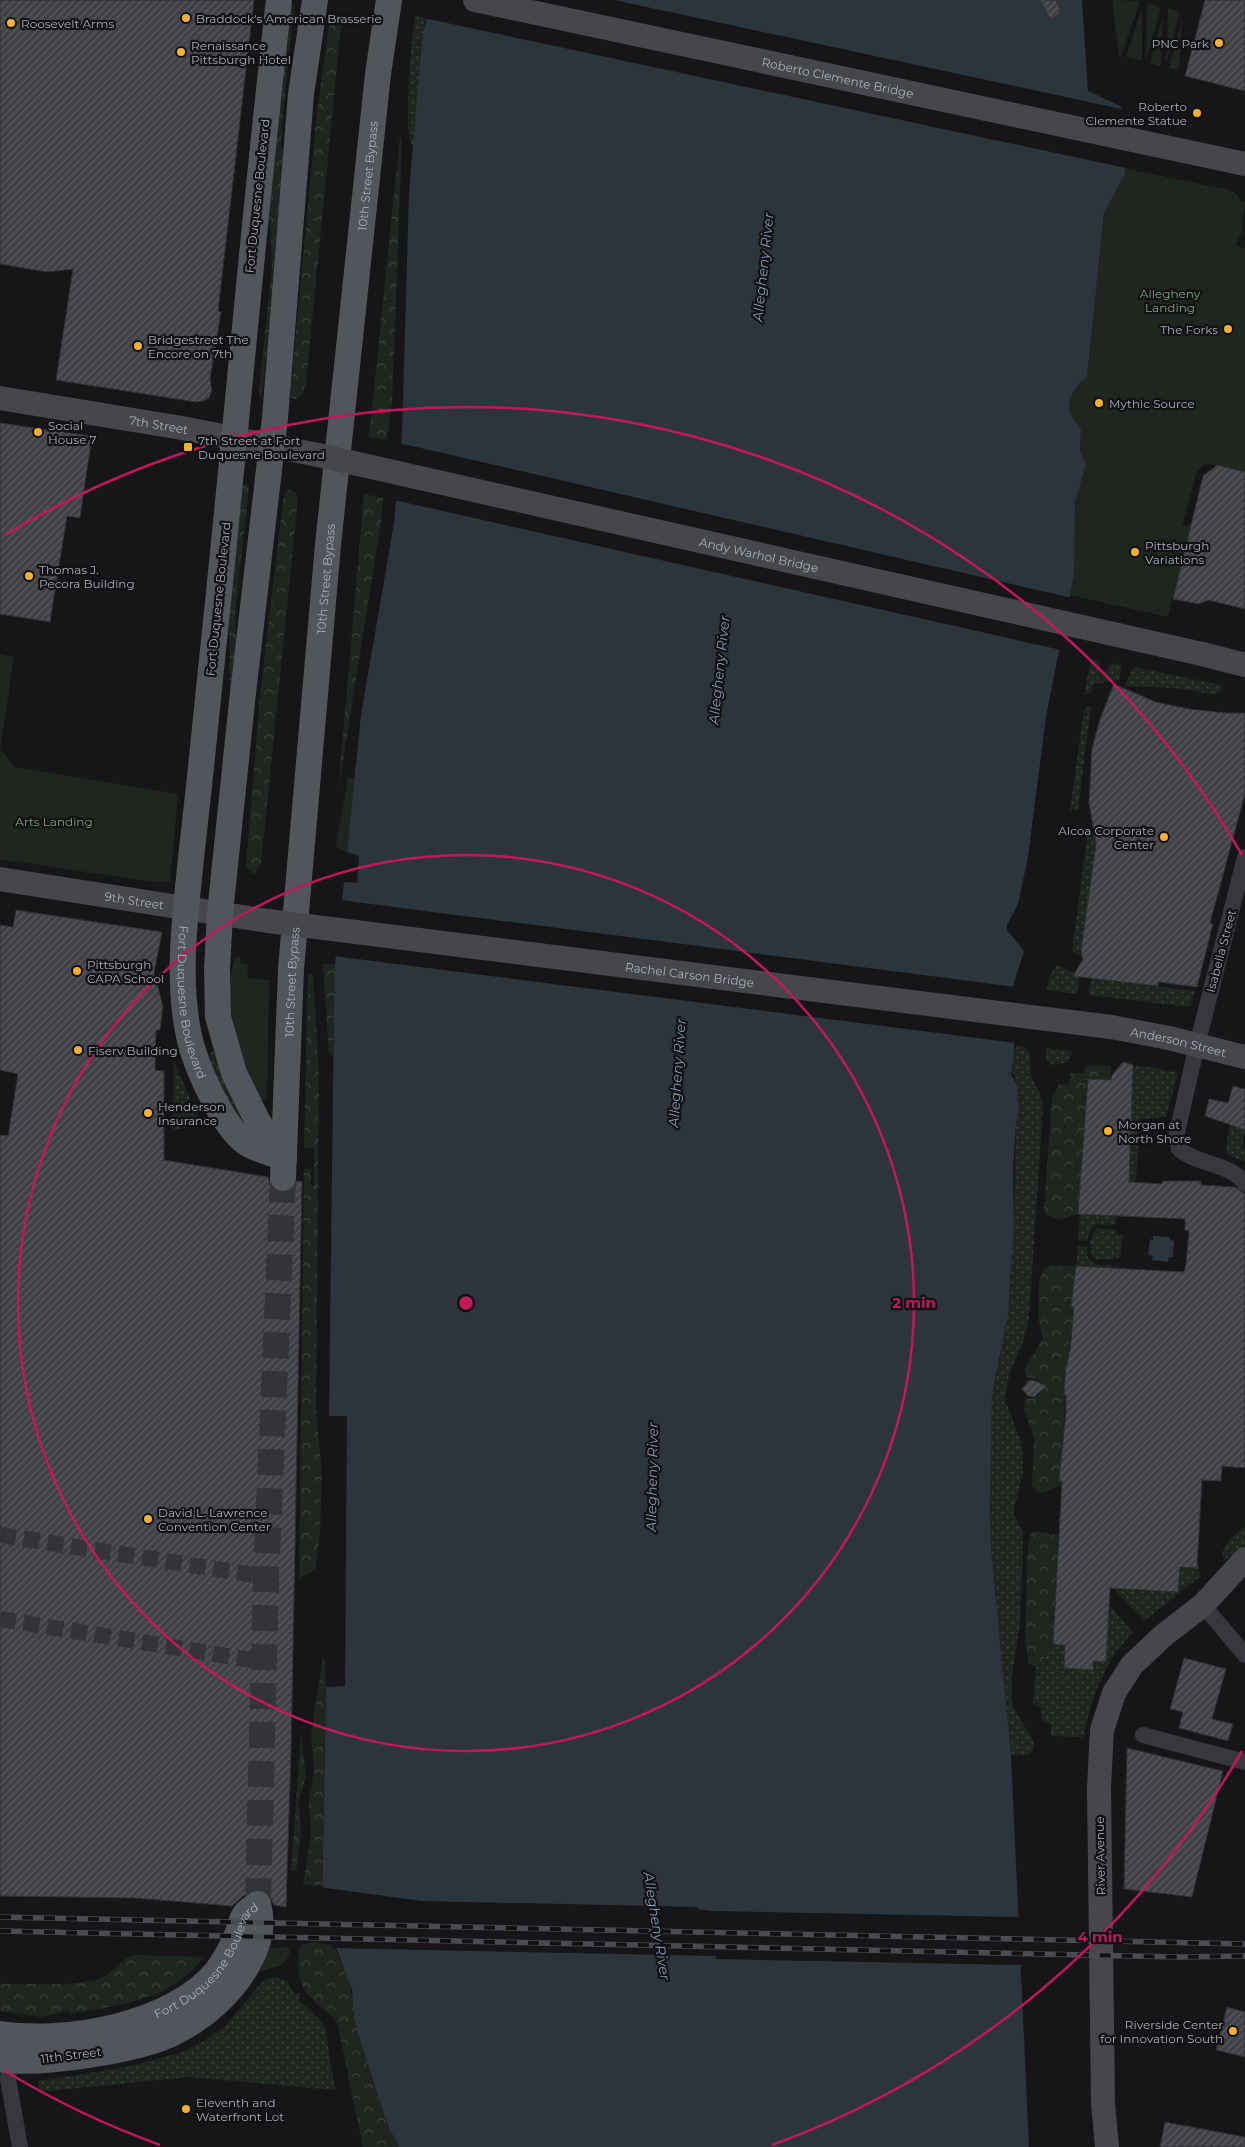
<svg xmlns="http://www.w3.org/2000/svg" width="1245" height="2147" viewBox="0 0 1245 2147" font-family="Montserrat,sans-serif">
	<defs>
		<pattern id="grass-dots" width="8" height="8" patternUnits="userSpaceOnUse" patternTransform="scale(1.25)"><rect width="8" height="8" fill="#1e261f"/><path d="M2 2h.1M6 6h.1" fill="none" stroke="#3c433d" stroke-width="1.8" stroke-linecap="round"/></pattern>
		<pattern id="forest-crowns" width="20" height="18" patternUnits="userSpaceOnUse" patternTransform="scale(1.25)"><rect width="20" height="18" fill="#1e261f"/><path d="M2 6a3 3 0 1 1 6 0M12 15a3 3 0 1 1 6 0" fill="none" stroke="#3c433d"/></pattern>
		<pattern id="building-hatch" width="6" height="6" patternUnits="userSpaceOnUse" patternTransform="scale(1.25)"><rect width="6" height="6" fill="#404145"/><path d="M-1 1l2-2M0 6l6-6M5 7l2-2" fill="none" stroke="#595a5e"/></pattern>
	</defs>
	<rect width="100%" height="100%" fill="#161618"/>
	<path fill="url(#grass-dots)" d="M415,16L426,18L413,147C402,136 412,36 415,16Z
		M1091,659L1100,661V668L1105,671L1108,670L1110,663L1122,665L1119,680L1093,684L1091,693L1084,695Z
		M1134,667L1222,685L1223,691L1216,694L1204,693L1175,688L1124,686Z
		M1091,706L1078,810H1070L1084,709Z
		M1088,830L1093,831L1096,844L1081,950L1083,958L1072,951Z
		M1057,964L1079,977L1077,994L1047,990L1049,978Z
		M1091,978L1195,991L1190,1007L1089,995Z
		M1018,1046H1023L1029,1051L1031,1076L1041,1096L1043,1108L1029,1317L1024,1340L1009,1375L1005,1399L1022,1445L1023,1472L1013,1513L1022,1530L1023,1544L1020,1624L1012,1675V1705L1034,1742V1749L1029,1755H1011L991,1549L990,1427L992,1394L1001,1351L1009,1295L1014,1226L1016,1124C1018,1112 1019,1099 1017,1087C1014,1074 1004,1058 1018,1046Z
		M1047,1048L1072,1051L1070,1058L1065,1063L1051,1065L1045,1057Z
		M214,1051L245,1125L218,1083L208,1054Z
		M174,1061L199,1120L185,1128L173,1130Z
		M1133,1066L1150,1067L1178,1073L1166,1117L1140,1119L1136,1182H1129Z
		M1229,1125L1245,1130L1242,1148L1245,1149V1162L1226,1154Z
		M1080,1214L1116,1216V1225L1096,1224L1090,1231L1087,1241L1078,1240Z
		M1097,1228L1116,1230V1234H1123L1120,1258H1114L1113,1260L1095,1259C1088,1250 1089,1237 1097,1228Z
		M1078,1246L1087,1247L1088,1258L1094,1264L1112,1265V1268L1076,1266Z
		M1245,1526V1544L1224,1561C1218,1546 1235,1535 1245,1526Z
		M1197,1562L1201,1576L1144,1621L1116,1592L1119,1563L1133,1590L1178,1592L1180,1567L1196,1568Z
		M1109,1605L1133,1632C1105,1661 1091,1697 1084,1737L1051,1736V1724L1042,1721L1041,1708L1033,1704L1036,1667L1040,1665L1047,1649L1053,1644L1065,1645L1064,1668L1092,1670L1093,1661L1106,1662Z
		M273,1977L287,1981L294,1994L300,1993L299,2001L319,2019L325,2027L335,2090L189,2077L39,2092L38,2081L128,2067L185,2051L207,2039L227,2024L263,1981Z"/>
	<path fill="url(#forest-crowns)" d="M291,3L294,6L282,124L281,144L286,168L262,398L259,395L260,379L272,266L269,207Z
		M334,15L339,17L341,25L306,382L302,395L295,400L290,397L316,120L330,19Z
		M400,137L402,138L392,403L387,440L369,437Z
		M246,483L249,487L235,616L237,648L230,700L229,616L242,488Z
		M288,489L296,493L298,499L261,864L254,874L246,868L260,695L284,493Z
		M364,494L383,498L381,522L338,792Z
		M323,964H335L333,1055H329Z
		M308,974L313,975L319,1076L316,1410L322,1474L320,1534L315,1570L299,1578L304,1168L311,1169V1185H314V1149L304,1148Z
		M1086,1065L1111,1066V1080L1089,1079L1078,1214C1067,1217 1051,1224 1044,1210L1052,1098L1059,1084L1069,1085L1070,1073H1084Z
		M1049,1266H1076L1071,1307H1074L1067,1365L1065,1366L1064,1437L1059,1480L1061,1485L1048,1491L1038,1493L1032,1486L1034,1437L1024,1411L1025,1397L1032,1399L1038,1395L1041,1383L1036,1379L1026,1377L1025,1368L1043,1338L1038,1316L1039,1283L1043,1270Z
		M1035,1531L1058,1535L1053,1644L1047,1649L1043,1663L1036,1667L1029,1664L1025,1642L1028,1543L1030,1535Z
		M323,1657H325L326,1687L322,1885L320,1886L303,1884L311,1835L309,1801L314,1772L311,1734Z
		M301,1733L306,1776L299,1800L301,1832L296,1871H291Z
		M316,1942L329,1945L335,1949L349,1981L360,2040L387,2123L399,2147H363L338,2026C334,2017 329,2014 322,2008C299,1990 297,1977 299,1948L303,1944Z
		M134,1955L204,1957C170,2001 122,2004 71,2014L69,2011L41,2017L0,2011V1984C27,1983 74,1987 99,1979C113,1974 119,1960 134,1955Z"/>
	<path fill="#1e261f" d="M1112,0L1140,1L1121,56L1119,55Z
		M1147,3L1161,7L1146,61Z
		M1142,8V61L1126,57Z
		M1168,8L1180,12L1166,64Z
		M1163,16L1161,66L1150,63Z
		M1182,20L1179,70L1169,68Z
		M1123,168L1230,190L1238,195L1240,201L1245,202L1242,232L1235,246L1245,248V472L1214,465H1204L1197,471L1182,527L1192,523L1168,617L1070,595C1078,551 1067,505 1086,464L1080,450L1081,428C1078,424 1074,420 1071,415C1065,402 1075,384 1087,378L1104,213L1125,174Z
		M0,654L14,657L0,749L15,767L178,794L170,882H153L0,859Z
		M348,777L355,778L347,852L336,847Z
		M236,957H241L240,963L248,964L247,978L269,980L267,1097L264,1100L262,1101C244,1065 230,1032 230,991C231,979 231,967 236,957Z
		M289,1947V1956L282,1965L258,1972L269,1948Z"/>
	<path fill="#2c353c" d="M431,0H1082L1088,91L1120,106L1124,112L1125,174L1104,213L1087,378C1075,384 1065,402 1071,415C1074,420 1078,424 1081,428L1080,450L1086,464L1075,502L1074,574L1046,717L1028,857L1018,904L1007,925V930L1024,951L1013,986L1014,1050L1011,1074L1017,1086L1019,1109L1016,1124L1013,1169L1014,1226L1008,1315L992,1394L990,1509L991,1549L1011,1755L1029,2147H399L387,2123L360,2040L354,2017L352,1990L322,1910L326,1687L345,1686L347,1416H329L334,1007L335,964L344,882L357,883L359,856L347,852L361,715L394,523L402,433L409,192L422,40Z
		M1153,1236L1170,1237V1240L1174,1241L1173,1257H1169L1168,1262L1152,1260L1153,1256L1148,1255L1150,1239L1153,1240Z"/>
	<path fill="#161618" d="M428,0H614L1126,110V168L424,18Z
		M399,443L1072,598L1061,650L394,500Z
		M340,900L1016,987V1043L334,956Z
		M319,1887L422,1901L698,1907V1909L711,1911L1021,1917L1023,1965L716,1959V1956L332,1948L320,1910Z"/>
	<path fill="url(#building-hatch)" stroke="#303034" d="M0,0H254L218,311L221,312L210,379L212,391L209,398L203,401L196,402L56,380L73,269L47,272L0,264Z
		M1040,0H1056L1060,9L1059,15L1050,19Z
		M1205,0H1245V91L1185,76Z
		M0,423L92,436L80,518L67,516L50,622L0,614Z
		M1217,465L1245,472V609L1208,600L1199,604L1173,599L1203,476Z
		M1114,684L1156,702L1189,709L1226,713H1245V794L1210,923L1213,924L1197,987L1159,982L1158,986L1073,976L1083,959L1081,950L1096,844L1089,803L1092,749L1100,719Z
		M16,910L162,932L154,973L163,1006L160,1030H156L155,1070L164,1071V1160L268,1177L270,1185L275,1191L282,1193L290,1191L297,1181L302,1182L291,1752L286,1907L274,1905L269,1894L256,1889L243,1896L232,1906L134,1898L0,1896V1135L8,1136L18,1074L0,1070V925L13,927Z
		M1123,1062L1133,1065L1129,1182L1162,1184L1163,1181H1201V1185L1235,1187L1245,1194V1468L1222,1466L1221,1481L1202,1480L1197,1568L1180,1567L1178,1592L1110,1588L1106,1662L1093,1661V1670L1064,1668L1065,1645L1053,1644L1062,1481H1059L1066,1413V1395H1064L1066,1365L1067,1366L1069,1352H1070L1074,1307H1071L1076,1266L1184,1272L1186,1264L1189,1231L1185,1230V1219L1078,1214L1088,1079L1111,1080L1112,1075Z
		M1233,1086L1245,1089V1130L1205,1116L1209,1099L1228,1103Z
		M1029,1380L1036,1381L1046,1386L1034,1397L1028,1396L1022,1389Z
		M1184,1658L1226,1669L1212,1719L1233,1724L1228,1741L1179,1728L1183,1712L1170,1709Z
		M1127,1748L1223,1771L1192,1897L1124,1889Z
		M1227,2007L1245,2012V2057L1216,2050Z
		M1165,2122L1245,2137V2147H1160Z"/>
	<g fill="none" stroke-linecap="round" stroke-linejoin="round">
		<path stroke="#333438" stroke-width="16" stroke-dasharray="16 8" stroke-linecap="butt" d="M0,1535L266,1577
			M0,1619L264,1662"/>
		<path stroke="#333438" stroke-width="26" stroke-dasharray="26 13" stroke-linecap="butt" d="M258,1904L266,1577L283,1178"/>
		<path stroke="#37383d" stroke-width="16" d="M1245,857L1197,1045L1176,1137L1179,1149C1198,1165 1231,1163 1245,1184
			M1203,1605L1245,1655
			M1143,1735L1245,1762
			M10,2061L8,2079L20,2147"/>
		<g stroke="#45474d" stroke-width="24">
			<path id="s1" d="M475,0L1245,164"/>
			<path id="s2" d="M0,398L182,428L318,455"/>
			<path d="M1202,654L1245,665"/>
			<path id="s3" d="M0,879L268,921"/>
			<path id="s4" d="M1111,1027L1169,1038L1245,1057"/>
			<path d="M1107,2147L1103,2102L1099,1787L1102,1730L1114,1693L1132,1665L1164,1635L1203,1605L1245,1559"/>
		</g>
		<g stroke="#53555c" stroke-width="26">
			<path id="s5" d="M279,0C253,223 235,446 211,669C205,729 199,789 192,849C186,910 176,976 189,1036C195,1065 222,1125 245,1142C256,1150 272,1153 284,1158"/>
			<path d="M284,1158L258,1122L234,1073L218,1017L217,969L220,913L242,702L275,418L301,94L315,0"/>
			<path id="s6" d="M283,1178L291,969L328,545L378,74L389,0"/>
			<path id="s7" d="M0,2034C66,2044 173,2025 217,1971C225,1960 232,1947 237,1935C240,1928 241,1918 246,1913C249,1910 254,1907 258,1904C264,1925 259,1944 249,1962C233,1992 205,2017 175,2032C140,2050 39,2066 0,2059"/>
		</g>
		<defs>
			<path id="rail" d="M0,1917L1245,1944
				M0,1931L1178,1957L1245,1956"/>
		</defs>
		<use href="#rail" stroke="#4a4c52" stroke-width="5.5"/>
		<use href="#rail" stroke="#111113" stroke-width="4" stroke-dasharray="11" stroke-linecap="butt"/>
		<g stroke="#45474d" stroke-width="24">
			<path id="s8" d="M318,455L1202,654"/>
			<path id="s9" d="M268,921L1111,1027"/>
		</g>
	</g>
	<g fill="none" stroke="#c2185b" stroke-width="2.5">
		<circle cx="466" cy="1303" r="448"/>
		<path d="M1242 1751A896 896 0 0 1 772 2145M160 2145A896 896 0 0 1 5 2071M5 535A896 896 0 0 1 1242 855"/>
	</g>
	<g fill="#f2b134" stroke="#111113" stroke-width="2">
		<circle cx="186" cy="18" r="5"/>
		<circle cx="11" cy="23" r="5"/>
		<circle cx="1219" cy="43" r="5"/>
		<circle cx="181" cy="52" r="5"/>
		<circle cx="1197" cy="113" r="5"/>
		<circle cx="1228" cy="329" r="5"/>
		<circle cx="138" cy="346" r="5"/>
		<circle cx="1099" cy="403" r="5"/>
		<circle cx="38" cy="432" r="5"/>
		<rect x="183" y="442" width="10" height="10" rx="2.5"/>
		<circle cx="1135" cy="552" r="5"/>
		<circle cx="29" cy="576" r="5"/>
		<circle cx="1164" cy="837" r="5"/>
		<circle cx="77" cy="971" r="5"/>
		<circle cx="78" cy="1050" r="5"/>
		<circle cx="148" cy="1113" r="5"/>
		<circle cx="1108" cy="1131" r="5"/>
		<circle cx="148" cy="1519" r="5"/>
		<circle cx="1233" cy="2031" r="5"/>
		<circle cx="186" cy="2109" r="5"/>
	</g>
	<g text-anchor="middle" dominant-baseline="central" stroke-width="4.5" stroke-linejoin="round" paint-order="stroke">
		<g font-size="12" fill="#a8adb8" stroke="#111113" text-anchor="start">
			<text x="196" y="18">Braddock's American Brasserie</text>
			<text x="21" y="23">Roosevelt Arms</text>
			<text x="1209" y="43" text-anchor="end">PNC Park</text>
			<text x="191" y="45">Renaissance<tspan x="191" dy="14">Pittsburgh Hotel</tspan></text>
			<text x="1187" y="106" text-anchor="end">Roberto<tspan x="1187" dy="14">Clemente Statue</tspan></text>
			<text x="1218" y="329" text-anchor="end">The Forks</text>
			<text x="148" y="339">Bridgestreet The<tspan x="148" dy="14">Encore on 7th</tspan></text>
			<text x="1109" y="403">Mythic Source</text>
			<text x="48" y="425">Social<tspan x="48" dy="14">House 7</tspan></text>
			<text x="198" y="440">7th Street at Fort<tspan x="198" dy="14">Duquesne Boulevard</tspan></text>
			<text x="1145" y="545">Pittsburgh<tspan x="1145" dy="14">Variations</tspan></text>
			<text x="39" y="569">Thomas J.<tspan x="39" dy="14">Pecora Building</tspan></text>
			<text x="1154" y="830" text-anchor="end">Alcoa Corporate<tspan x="1154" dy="14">Center</tspan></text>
			<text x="87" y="964">Pittsburgh<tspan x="87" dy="14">CAPA School</tspan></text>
			<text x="88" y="1050">Fiserv Building</text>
			<text x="158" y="1106">Henderson<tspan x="158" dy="14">Insurance</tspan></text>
			<text x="1118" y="1124">Morgan at<tspan x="1118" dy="14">North Shore</tspan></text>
			<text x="158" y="1512">David L. Lawrence<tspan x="158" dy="14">Convention Center</tspan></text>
			<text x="1223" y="2024" text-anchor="end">Riverside Center<tspan x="1223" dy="14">for Innovation South</tspan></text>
			<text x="196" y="2102">Eleventh and<tspan x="196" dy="14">Waterfront Lot</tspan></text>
		</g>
		<g font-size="12" fill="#a8adb8" stroke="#111113">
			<text stroke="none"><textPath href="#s1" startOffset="371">Roberto Clemente Bridge</textPath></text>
			<text stroke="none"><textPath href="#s6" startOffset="1006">10th Street Bypass</textPath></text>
			<text transform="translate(257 196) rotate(-84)">Fort Duquesne Boulevard</text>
			<text stroke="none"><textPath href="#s2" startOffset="161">7th Street</textPath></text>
			<text stroke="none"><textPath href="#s8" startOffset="452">Andy Warhol Bridge</textPath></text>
			<text stroke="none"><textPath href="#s6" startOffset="601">10th Street Bypass</textPath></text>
			<text transform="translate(218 599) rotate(-84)">Fort Duquesne Boulevard</text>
			<text stroke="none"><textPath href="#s3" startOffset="136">9th Street</textPath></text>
			<text transform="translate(1221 951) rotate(-75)">Isabella Street</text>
			<text stroke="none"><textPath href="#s9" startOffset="425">Rachel Carson Bridge</textPath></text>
			<text stroke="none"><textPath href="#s6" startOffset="196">10th Street Bypass</textPath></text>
			<text stroke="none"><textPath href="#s5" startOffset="1008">Fort Duquesne Boulevard</textPath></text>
			<text stroke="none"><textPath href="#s4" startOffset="69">Anderson Street</textPath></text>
			<text transform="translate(1100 1856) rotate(-91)">River Avenue</text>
			<text stroke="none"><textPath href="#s7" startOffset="235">Fort Duquesne Boulevard</textPath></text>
			<text transform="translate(71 2055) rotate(-7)">11th Street</text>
		</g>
		<g font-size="12" fill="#7fa381" stroke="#111113">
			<text x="1170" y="293">Allegheny<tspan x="1170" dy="14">Landing</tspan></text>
			<text x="54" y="821">Arts Landing</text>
		</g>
		<g font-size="14" font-style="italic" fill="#7f9bb3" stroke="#111113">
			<text transform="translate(763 267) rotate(-84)">Allegheny River</text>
			<text transform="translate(719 670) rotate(-84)">Allegheny River</text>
			<text transform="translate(677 1073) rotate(-86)">Allegheny River</text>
			<text transform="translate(652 1477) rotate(-89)">Allegheny River</text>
			<text transform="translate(657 1926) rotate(81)">Allegheny River</text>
		</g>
	</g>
	<circle cx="466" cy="1303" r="8" fill="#c2185b" stroke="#111113" stroke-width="2.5"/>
	<g font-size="15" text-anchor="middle" font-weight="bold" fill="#c2185b" stroke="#111113" stroke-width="4.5" stroke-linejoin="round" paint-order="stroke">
		<text x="914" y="1308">2 min</text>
		<text x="1100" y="1942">4 min</text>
	</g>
</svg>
